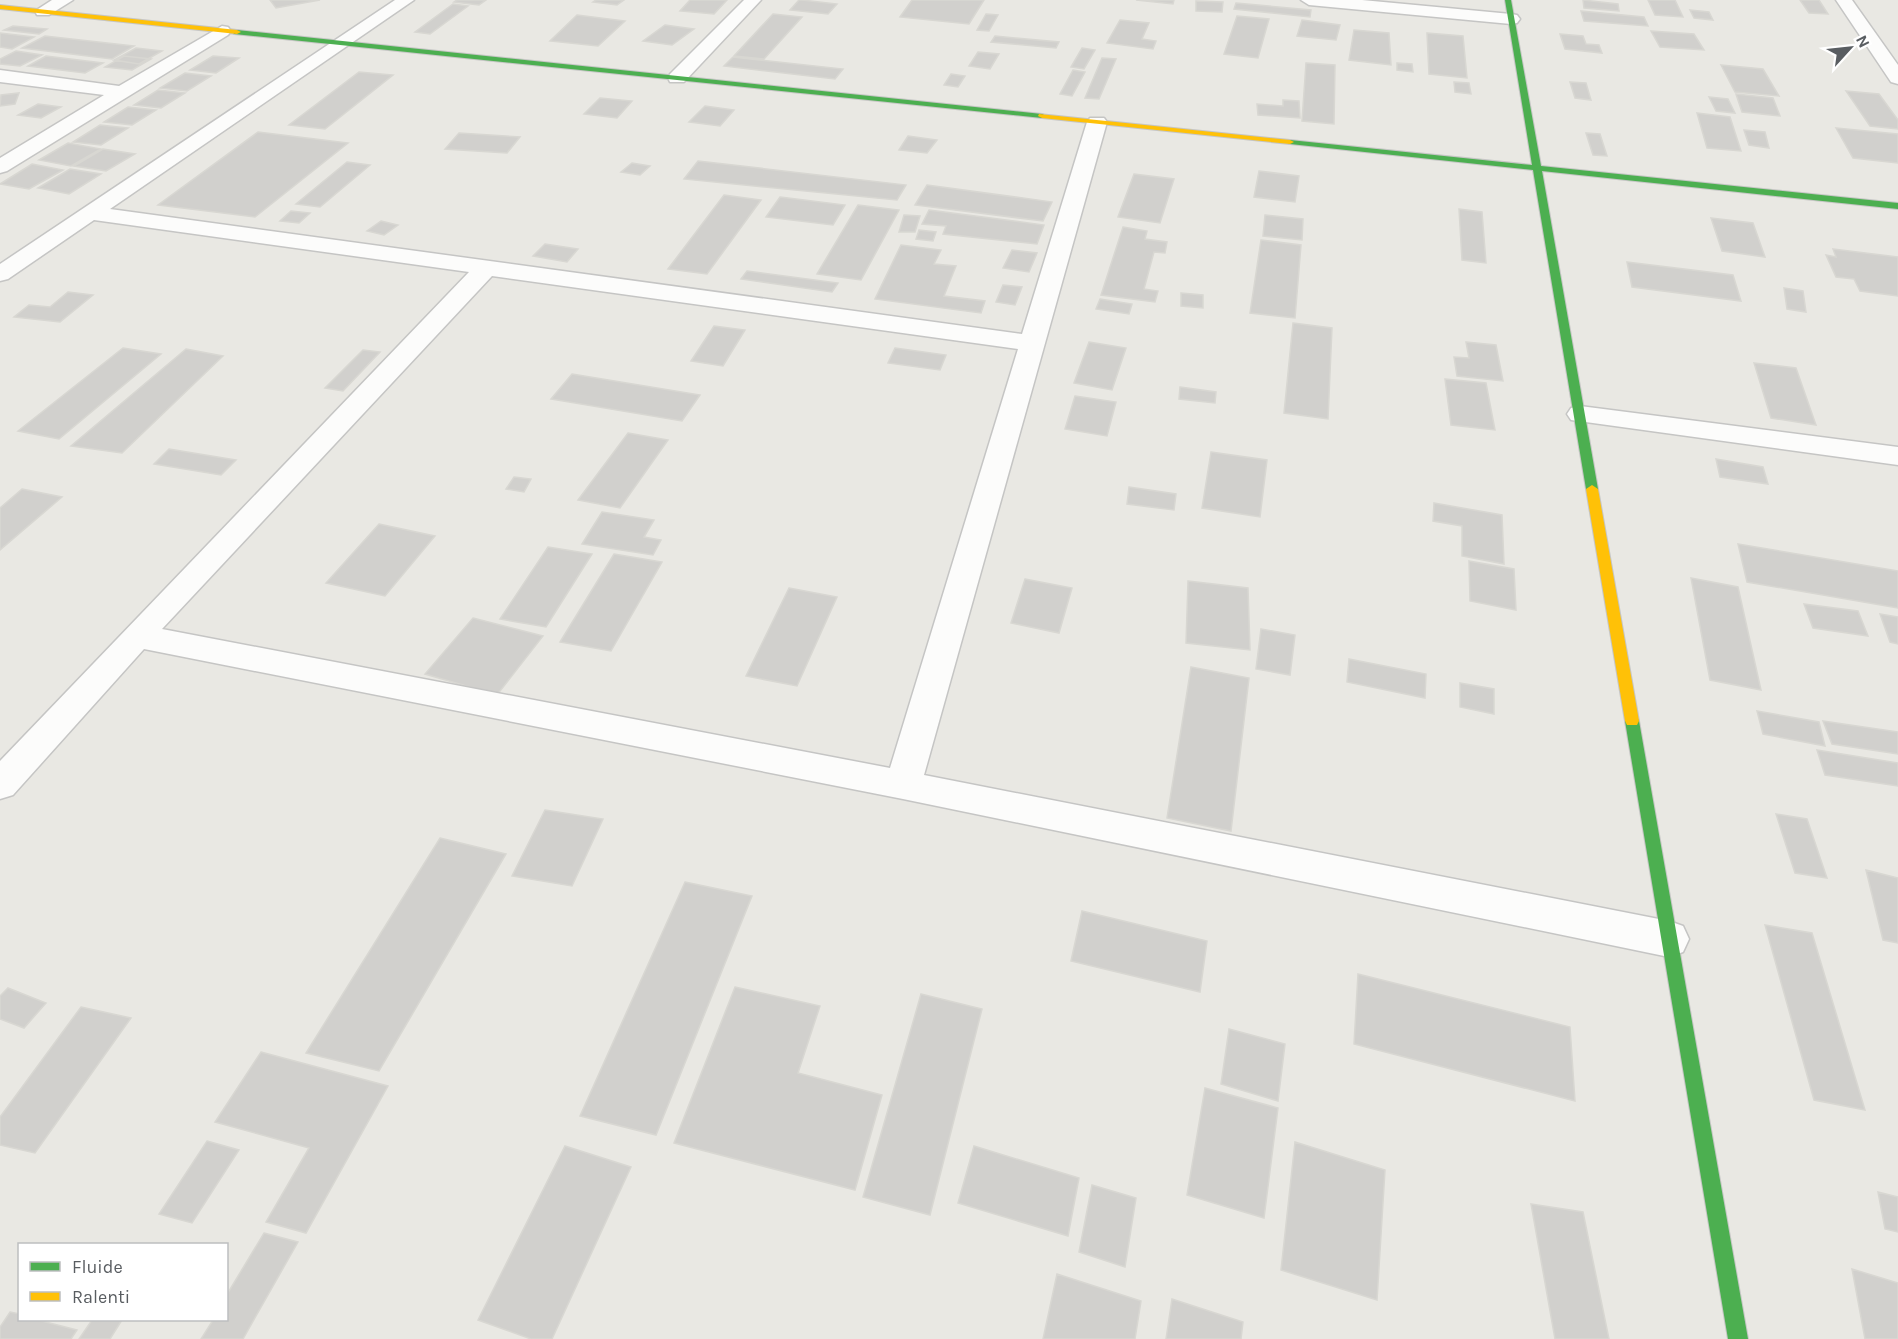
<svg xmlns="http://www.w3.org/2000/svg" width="1898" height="1339" viewBox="0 0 1898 1339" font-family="Karla,sans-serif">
	<rect width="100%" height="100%" fill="#e9e8e3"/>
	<path fill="#d1d0cd" stroke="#d8d7d2" stroke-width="1.5" d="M270,0H320L276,8Z
		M457,0H486L479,5L454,2Z
		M596,0H624L617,5L593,2Z
		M690,0H727L714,14L680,11Z
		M799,0H802L837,4L828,14L790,10Z
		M912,0H984L969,24L900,17Z
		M1136,0H1174L1173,4Z
		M1583,0L1618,4L1619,11L1584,8Z
		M1648,0H1675L1683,17L1655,15Z
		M1800,0H1819L1828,14L1809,13Z
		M1196,1L1223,2L1222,12L1196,11Z
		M1236,3L1311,10L1310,17L1234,9Z
		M453,4L468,6L430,34L415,32Z
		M1690,10L1709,12L1713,20L1694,18Z
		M1581,11L1644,17L1648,26L1584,21Z
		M773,14L802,17L764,59L734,56Z
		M986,14L998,15L989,31L977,30Z
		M577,15L625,21L598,46L550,41Z
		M1237,16L1269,19L1258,58L1224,54Z
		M1120,20L1149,23L1142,39L1156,41L1153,49L1107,43Z
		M1302,20L1340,25L1336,40L1297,36Z
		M665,25L694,29L672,45L643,41Z
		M13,26L47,29L39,34L4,30Z
		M1354,30L1389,33L1391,65L1349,60Z
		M1651,31L1694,34L1704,50L1660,47Z
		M0,33L34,37L12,49L0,47Z
		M1427,33L1463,36L1467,78L1429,74Z
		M1560,34L1583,36L1586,44L1599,45L1602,53L1565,49Z
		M45,36L134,46L112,59L22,48Z
		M995,36L1059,42L1056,48L991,42Z
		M136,48L162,51L139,64L114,60Z
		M1082,48L1095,50L1084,69L1071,67Z
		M16,51L42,55L20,66L0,64V59Z
		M978,52L999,54L990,69L969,66Z
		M46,56L103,63L85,73L28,66Z
		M124,56L151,59L132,70L105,67Z
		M213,56L239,58L216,73L190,70Z
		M733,57L843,69L835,79L724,66Z
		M1102,58L1116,59L1099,99L1085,98Z
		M1306,63L1335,65L1334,124L1302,121Z
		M1397,63L1412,64L1413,72L1397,70Z
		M1721,65L1763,69L1779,96L1735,92Z
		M1073,70L1085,72L1072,96L1060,94Z
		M359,72L393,75L325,129L289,125Z
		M185,73L211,76L187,91L160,88Z
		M951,74L965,76L958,87L944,85Z
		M1454,82L1469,83L1471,94L1455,92Z
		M1570,82L1586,83L1591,100L1575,98Z
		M158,90L185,93L161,108L134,105Z
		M1846,91L1879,94L1898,120V129L1870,126Z
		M19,93L15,104L0,106L1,95Z
		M1736,94L1773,98L1780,116L1742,112Z
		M1709,97L1728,99L1735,113L1716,111Z
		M600,98L632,101L617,118L584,114Z
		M1283,100L1299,101L1300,118L1258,115L1257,104L1283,106Z
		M38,104L61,107L41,118L18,115Z
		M705,106L734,110L720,126L689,122Z
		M128,107L156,110L132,125L104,122Z
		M1697,113L1730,117L1741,151L1707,148Z
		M100,125L128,128L101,145L73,142Z
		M1836,128L1898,134V163L1853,158Z
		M1744,130L1765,132L1769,148L1749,145Z
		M258,132L348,143L255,217L158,205Z
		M459,133L520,137L507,153L445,149Z
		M1586,133L1600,134L1607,156L1593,155Z
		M908,136L937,140L927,153L899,150Z
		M68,143L101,149L71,166L39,160Z
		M103,149L135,154L106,171L74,166Z
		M698,161L906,185L897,200L684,179Z
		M347,162L370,165L320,207L296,204Z
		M632,163L650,166L640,175L621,172Z
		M32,164L63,170L29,189L0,184Z
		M70,169L101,174L69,194L38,188Z
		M1259,171L1299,176L1295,202L1254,197Z
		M1134,174L1174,179L1160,223L1118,217Z
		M927,185L1052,202L1043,221L915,205Z
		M724,195L761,200L707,274L668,269Z
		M780,197L845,205L833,225L766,217Z
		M858,205L899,210L861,280L817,274Z
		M1459,209L1482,212L1486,263L1462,260Z
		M929,210L1044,225L1037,244L943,234L946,226L922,224Z
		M291,211L310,213L299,223L280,221Z
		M904,215L920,216L915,232H899Z
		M1265,215L1303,219L1302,240L1263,236Z
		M1711,218L1753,223L1765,257L1722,251Z
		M381,221L398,225L384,235L367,231Z
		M1123,227L1147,231L1145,239L1167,242L1165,253L1154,252L1144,289L1158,291L1155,302L1101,295Z
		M919,230L936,232L933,241L916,239Z
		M1261,240L1301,245L1295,318L1250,313Z
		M545,244L578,249L567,262L533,256Z
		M901,245L941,250L934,264L956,266L944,296L985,301L981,313L875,299Z
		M1833,249L1898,257V296L1860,291L1854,279L1836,277L1826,255L1836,257Z
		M1012,250L1037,253L1029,272L1003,268Z
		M1627,262L1733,275L1741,301L1632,287Z
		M747,271L838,283L832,292L741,279Z
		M1003,285L1022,287L1015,305L996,302Z
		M1784,288L1803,291L1806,312L1787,309Z
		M68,292L93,295L60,322L14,317L29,305L50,307Z
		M1181,293L1203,295V308L1181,306Z
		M1100,299L1132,304L1129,314L1096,309Z
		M1293,323L1332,328L1328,419L1284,413Z
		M714,326L745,330L723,366L691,361Z
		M1089,342L1126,348L1112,390L1074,383Z
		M1466,342L1496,345L1503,381L1457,376L1454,357L1469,358Z
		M123,348L161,354L59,439L18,431Z
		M895,348L946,355L940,370L888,363Z
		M186,349L223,356L122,453L71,446Z
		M363,350L380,352L343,391L325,388Z
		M1754,363L1796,368L1816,425L1771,418Z
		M572,374L700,395L682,421L551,399Z
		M1445,379L1486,383L1495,430L1451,425Z
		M1180,387L1216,392L1215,403L1179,399Z
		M1075,396L1116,402L1107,436L1065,429Z
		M628,433L668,440L620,508L578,500Z
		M169,449L236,460L221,475L154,464Z
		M1211,452L1267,460L1260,517L1202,508Z
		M1716,459L1763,467L1768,484L1720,477Z
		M514,477L531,479L524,492L506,489Z
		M1129,487L1176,494L1174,510L1127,504Z
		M22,489L62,497L0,550V508Z
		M1434,503L1502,515L1504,564L1462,556V526L1433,521Z
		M602,512L654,520L644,537L661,540L653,555L582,544Z
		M379,524L435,536L385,596L326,583Z
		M1738,544L1898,571V608L1747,582Z
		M548,547L592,554L546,627L500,619Z
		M614,554L662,562L611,651L560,642Z
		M1469,561L1514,569L1516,610L1470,601Z
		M1691,578L1738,587L1761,690L1710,680Z
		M1025,579L1072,588L1059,633L1011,623Z
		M1188,581L1248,588L1250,650L1186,643Z
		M789,588L837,597L797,686L746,676Z
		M1804,604L1858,611L1868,636L1813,628Z
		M1880,614L1898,617V644L1890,642Z
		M473,618L543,636L497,695L425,674Z
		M1261,629L1295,635L1290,675L1256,669Z
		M1349,659L1426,674L1425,698L1347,682Z
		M1191,667L1249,678L1231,831L1167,818Z
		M1460,683L1494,689V714L1460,707Z
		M1757,711L1819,722L1825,746L1763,734Z
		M1823,721L1898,732V754L1832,744Z
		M1817,750L1898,763V786L1825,775Z
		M545,810L603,819L572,886L512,876Z
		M1776,814L1807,819L1827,878L1795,873Z
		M440,838L506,854L379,1071L306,1053Z
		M1866,870L1898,878V943L1883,940Z
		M685,882L752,896L656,1135L580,1116Z
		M1082,911L1207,941L1200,992L1071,961Z
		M1765,925L1812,933L1865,1110L1814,1100Z
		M1358,974L1570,1027L1575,1101L1354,1044Z
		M735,987L820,1006L798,1073L882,1095L855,1190L674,1143Z
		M8,988L46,1003L24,1028L0,1019V996Z
		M921,994L982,1009L930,1215L863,1197Z
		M81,1007L131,1018L35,1153L0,1145V1117Z
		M1229,1029L1285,1044L1278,1101L1221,1084Z
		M261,1052L388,1086L306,1233L266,1222L309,1148L215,1122Z
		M1205,1088L1278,1108L1264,1218L1187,1195Z
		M207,1141L239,1150L192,1223L159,1214Z
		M1295,1142L1385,1170L1377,1300L1281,1270Z
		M565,1146L631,1167L552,1339H531L478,1320Z
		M974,1146L1079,1178L1068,1236L958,1203Z
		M1092,1185L1136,1198L1125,1267L1079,1252Z
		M1878,1192L1898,1197V1232L1885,1229Z
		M1531,1204L1583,1212L1609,1339H1555Z
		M264,1233L298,1242L243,1339H201L213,1320H226V1296Z
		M1852,1269L1898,1283V1339H1865Z
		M1057,1274L1141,1301L1135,1339H1043Z
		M1172,1299L1243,1322L1241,1339H1166Z
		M10,1312L20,1314V1320H38L77,1330L71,1339H0V1327Z
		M92,1320H122L110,1339H79Z"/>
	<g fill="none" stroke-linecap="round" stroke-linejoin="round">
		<defs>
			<path id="street" d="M52,0H73L49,15H37L35,11Z
				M395,0H414L110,209L1022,334L1087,122L1090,118H1104L1107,122L924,775L1669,921L1683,926L1689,939L1683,952L1669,957L903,799L144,649L13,795L0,799V761L469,272L94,220L8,279L0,281V264ZM492,276L1018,349L890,768L162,629Z
				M744,0H761L684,82H670L668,78L670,74Z
				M1301,0H1362L1511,14L1517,15L1520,19L1517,23L1511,24L1309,5Z
				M1836,0H1852L1898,65V84L1891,82Z
				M222,26L228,27L231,31L228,35L7,171L0,173V158L104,95L0,82V70L119,86Z
				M1580,406L1898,447V465L1571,420L1567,414L1571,408Z"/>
			<path id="fast" d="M1505,0H1511L1541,166L1898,203V209L1542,171L1598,489L1592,493L1586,489L1533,170L1290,144L1286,142L1290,140L1532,165Z
				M237,30L1042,114L1046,116L1042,118L234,34L233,32Z
				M1632,716L1637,717L1639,721L1748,1339H1728L1625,721L1627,717Z"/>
			<path id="slow" d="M0,5L237,30L241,32L237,34L0,9Z
				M1039,114L1290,140L1294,142L1290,144L1042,118L1038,116Z
				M1592,485L1598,489L1639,721L1637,725H1627L1625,721L1586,489Z"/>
		</defs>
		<use href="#street" stroke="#c5c5c4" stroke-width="3"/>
		<use href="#fast" stroke="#c6c6c5" stroke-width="2"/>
		<use href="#slow" stroke="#c6c6c5" stroke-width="2"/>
		<use href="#street" fill="#fcfcfb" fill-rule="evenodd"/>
		<use href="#fast" fill="#4caf50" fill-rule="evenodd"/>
		<use href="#slow" fill="#ffc107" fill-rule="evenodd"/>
	</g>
	<rect x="18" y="1243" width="210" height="78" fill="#ffffff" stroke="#bdbec0" stroke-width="1.5"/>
	<rect x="30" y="1262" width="30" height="9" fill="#4caf50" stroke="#bdbec0" stroke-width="1.5"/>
	<text x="72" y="1273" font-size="18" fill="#595d61">Fluide</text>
	<rect x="30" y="1292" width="30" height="9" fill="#ffc107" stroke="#bdbec0" stroke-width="1.5"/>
	<text x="72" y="1303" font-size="18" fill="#595d61">Ralenti</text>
	<g transform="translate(1850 48) rotate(63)" stroke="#ffffff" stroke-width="4.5" paint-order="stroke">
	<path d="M0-4.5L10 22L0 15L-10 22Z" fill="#595d61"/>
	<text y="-9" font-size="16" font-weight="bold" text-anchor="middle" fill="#595d61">N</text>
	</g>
</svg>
